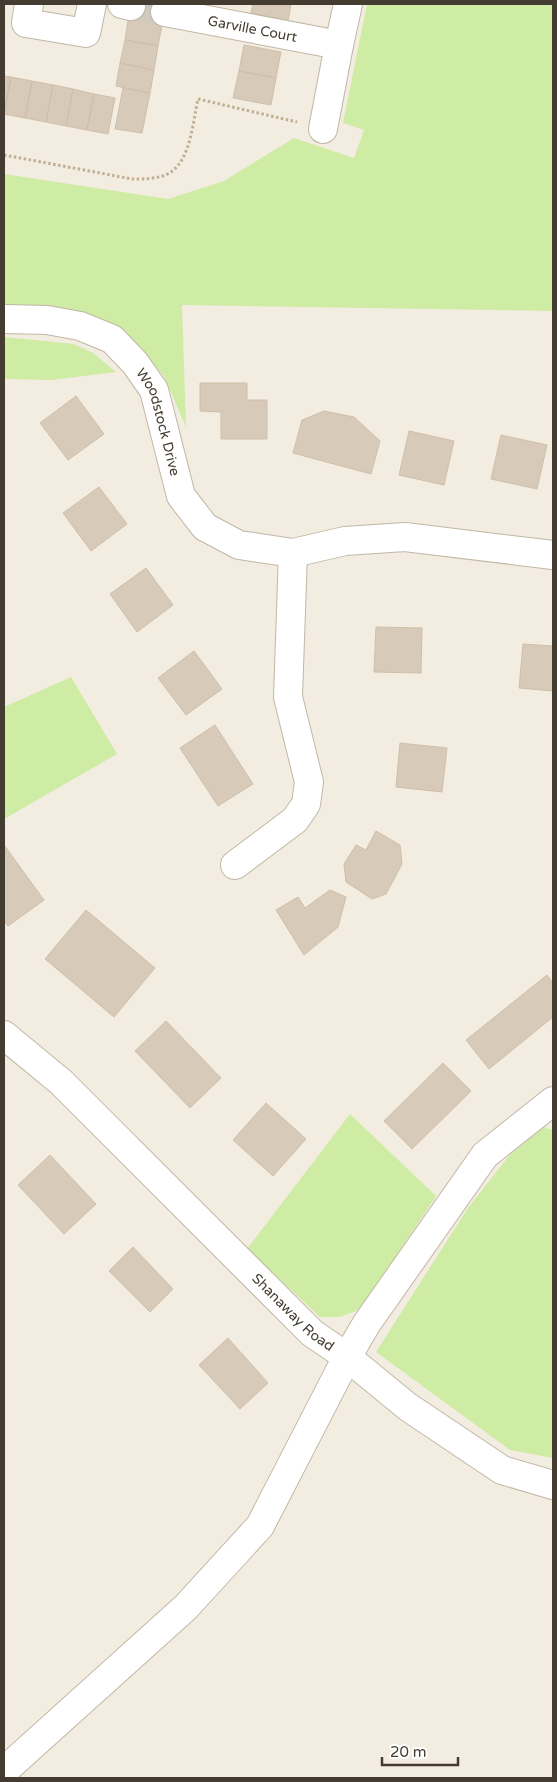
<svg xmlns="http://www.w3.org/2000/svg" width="557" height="1782" viewBox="0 0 557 1782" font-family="'Varela Round',sans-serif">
	<rect width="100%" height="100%" fill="#f3ece1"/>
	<path fill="#cfeca5" d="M367,4H553V311L182,305L186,427L164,376L133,341L4,306V174L168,199L224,181L294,138L354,158L364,130L343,123Z
		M4,337L74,344L93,353L116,372L51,380L4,379Z
		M71,677L117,754L4,819V707Z
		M350,1114L436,1196L361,1309L340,1317H320L247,1249Z
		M543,1127L553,1130V1458L510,1450L376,1352L468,1208L508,1157Z"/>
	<path fill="#d8cab8" stroke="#d0bfa8" d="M131,4H166L163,20L129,14Z
		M253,4H291L288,21L251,13Z
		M129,14L163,20L158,46L125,40Z
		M125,40L158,46L154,70L120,63Z
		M244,45L281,52L276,78L239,71Z
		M120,63L154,70L150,93L116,86Z
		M239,71L276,78L271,105L233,98Z
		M4,76L11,77L4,114Z
		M11,77L32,81L25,118L4,114Z
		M32,81L53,85L46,122L25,118Z
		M53,85L73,89L66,126L46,122Z
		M123,88L150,93L142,133L115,129Z
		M73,89L94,94L87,130L66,126Z
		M94,94L115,98L108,134L87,130Z
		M200,383H247V400H267V439H221V412L200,411Z
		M76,396L104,434L68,460L40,423Z
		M324,411L354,417L380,441L371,474L293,453L302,420Z
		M409,431L454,441L444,485L399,475Z
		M501,435L547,445L537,489L491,479Z
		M99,487L127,524L91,551L63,513Z
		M146,568L173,605L137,632L110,594Z
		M376,627L422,628L421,673L374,672Z
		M523,644L553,646V691L519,688Z
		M194,651L222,689L186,715L158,678Z
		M215,725L253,784L218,806L180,748Z
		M400,743L447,748L442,792L396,787Z
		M376,831L400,845L402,864L386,894L372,899L346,882L344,864L356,845L366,850Z
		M4,845L44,900L8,926L4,921Z
		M330,890L346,897L338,927L304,955L276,910L298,897L305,908Z
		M86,910L155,968L114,1017L45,959Z
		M547,975L553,983V1017L489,1069L466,1040Z
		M166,1021L221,1078L190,1108L135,1051Z
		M443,1063L471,1091L412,1149L384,1121Z
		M266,1103L306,1139L273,1176L233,1140Z
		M50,1155L96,1204L64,1234L18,1185Z
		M133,1247L173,1289L150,1312L109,1271Z
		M228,1338L268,1383L240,1409L199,1365Z"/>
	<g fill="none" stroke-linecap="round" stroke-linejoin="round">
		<path stroke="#d0c9be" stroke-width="28" stroke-dasharray="28 14" stroke-linecap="butt" d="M131,6L165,12"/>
		<defs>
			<g id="minor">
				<path d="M29,4L26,23L86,33L92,4"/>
				<path d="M122,4L131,6"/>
				<path id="s1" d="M165,12L339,45L348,4"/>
				<path d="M323,129L339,45"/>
				<path id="s2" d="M4,319L47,320L80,326L112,339L135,363L154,390L181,496L205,527L239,545L293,553L288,697L309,782L306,804L295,820L235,865"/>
				<path d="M293,553L345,541L405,537L553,555"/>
				<path id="s3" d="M4,1035L61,1082L312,1333L347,1357L408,1407L502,1470L553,1485"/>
				<path d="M4,1771L186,1607L260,1526L347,1357L367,1323L485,1155L553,1101"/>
			</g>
		</defs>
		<use href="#minor" stroke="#c1b7a6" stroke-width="30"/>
		<path stroke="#c2af93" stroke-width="3" stroke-dasharray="2.5 2.5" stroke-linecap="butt" d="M4,155L132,179C144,179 161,179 171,172C191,158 193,121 198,99L297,122"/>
		<use href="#minor" stroke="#fff" stroke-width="28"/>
	</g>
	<g text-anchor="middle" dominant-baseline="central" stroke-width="4" stroke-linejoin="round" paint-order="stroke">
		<g font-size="14" fill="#443c31" stroke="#fff">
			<text stroke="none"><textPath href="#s1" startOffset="89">Garville Court</textPath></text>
			<text stroke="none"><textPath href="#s2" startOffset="209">Woodstock Drive</textPath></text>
			<text stroke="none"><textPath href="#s3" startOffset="401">Shanaway Road</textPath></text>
		</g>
	</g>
	<rect width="557" height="1782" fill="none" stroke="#443c31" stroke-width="10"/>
	<path d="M382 1757v8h76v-8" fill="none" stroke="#443c31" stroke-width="2.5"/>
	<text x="390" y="1757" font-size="15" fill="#443c31" stroke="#ffffff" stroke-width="4" paint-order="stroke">20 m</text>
</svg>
